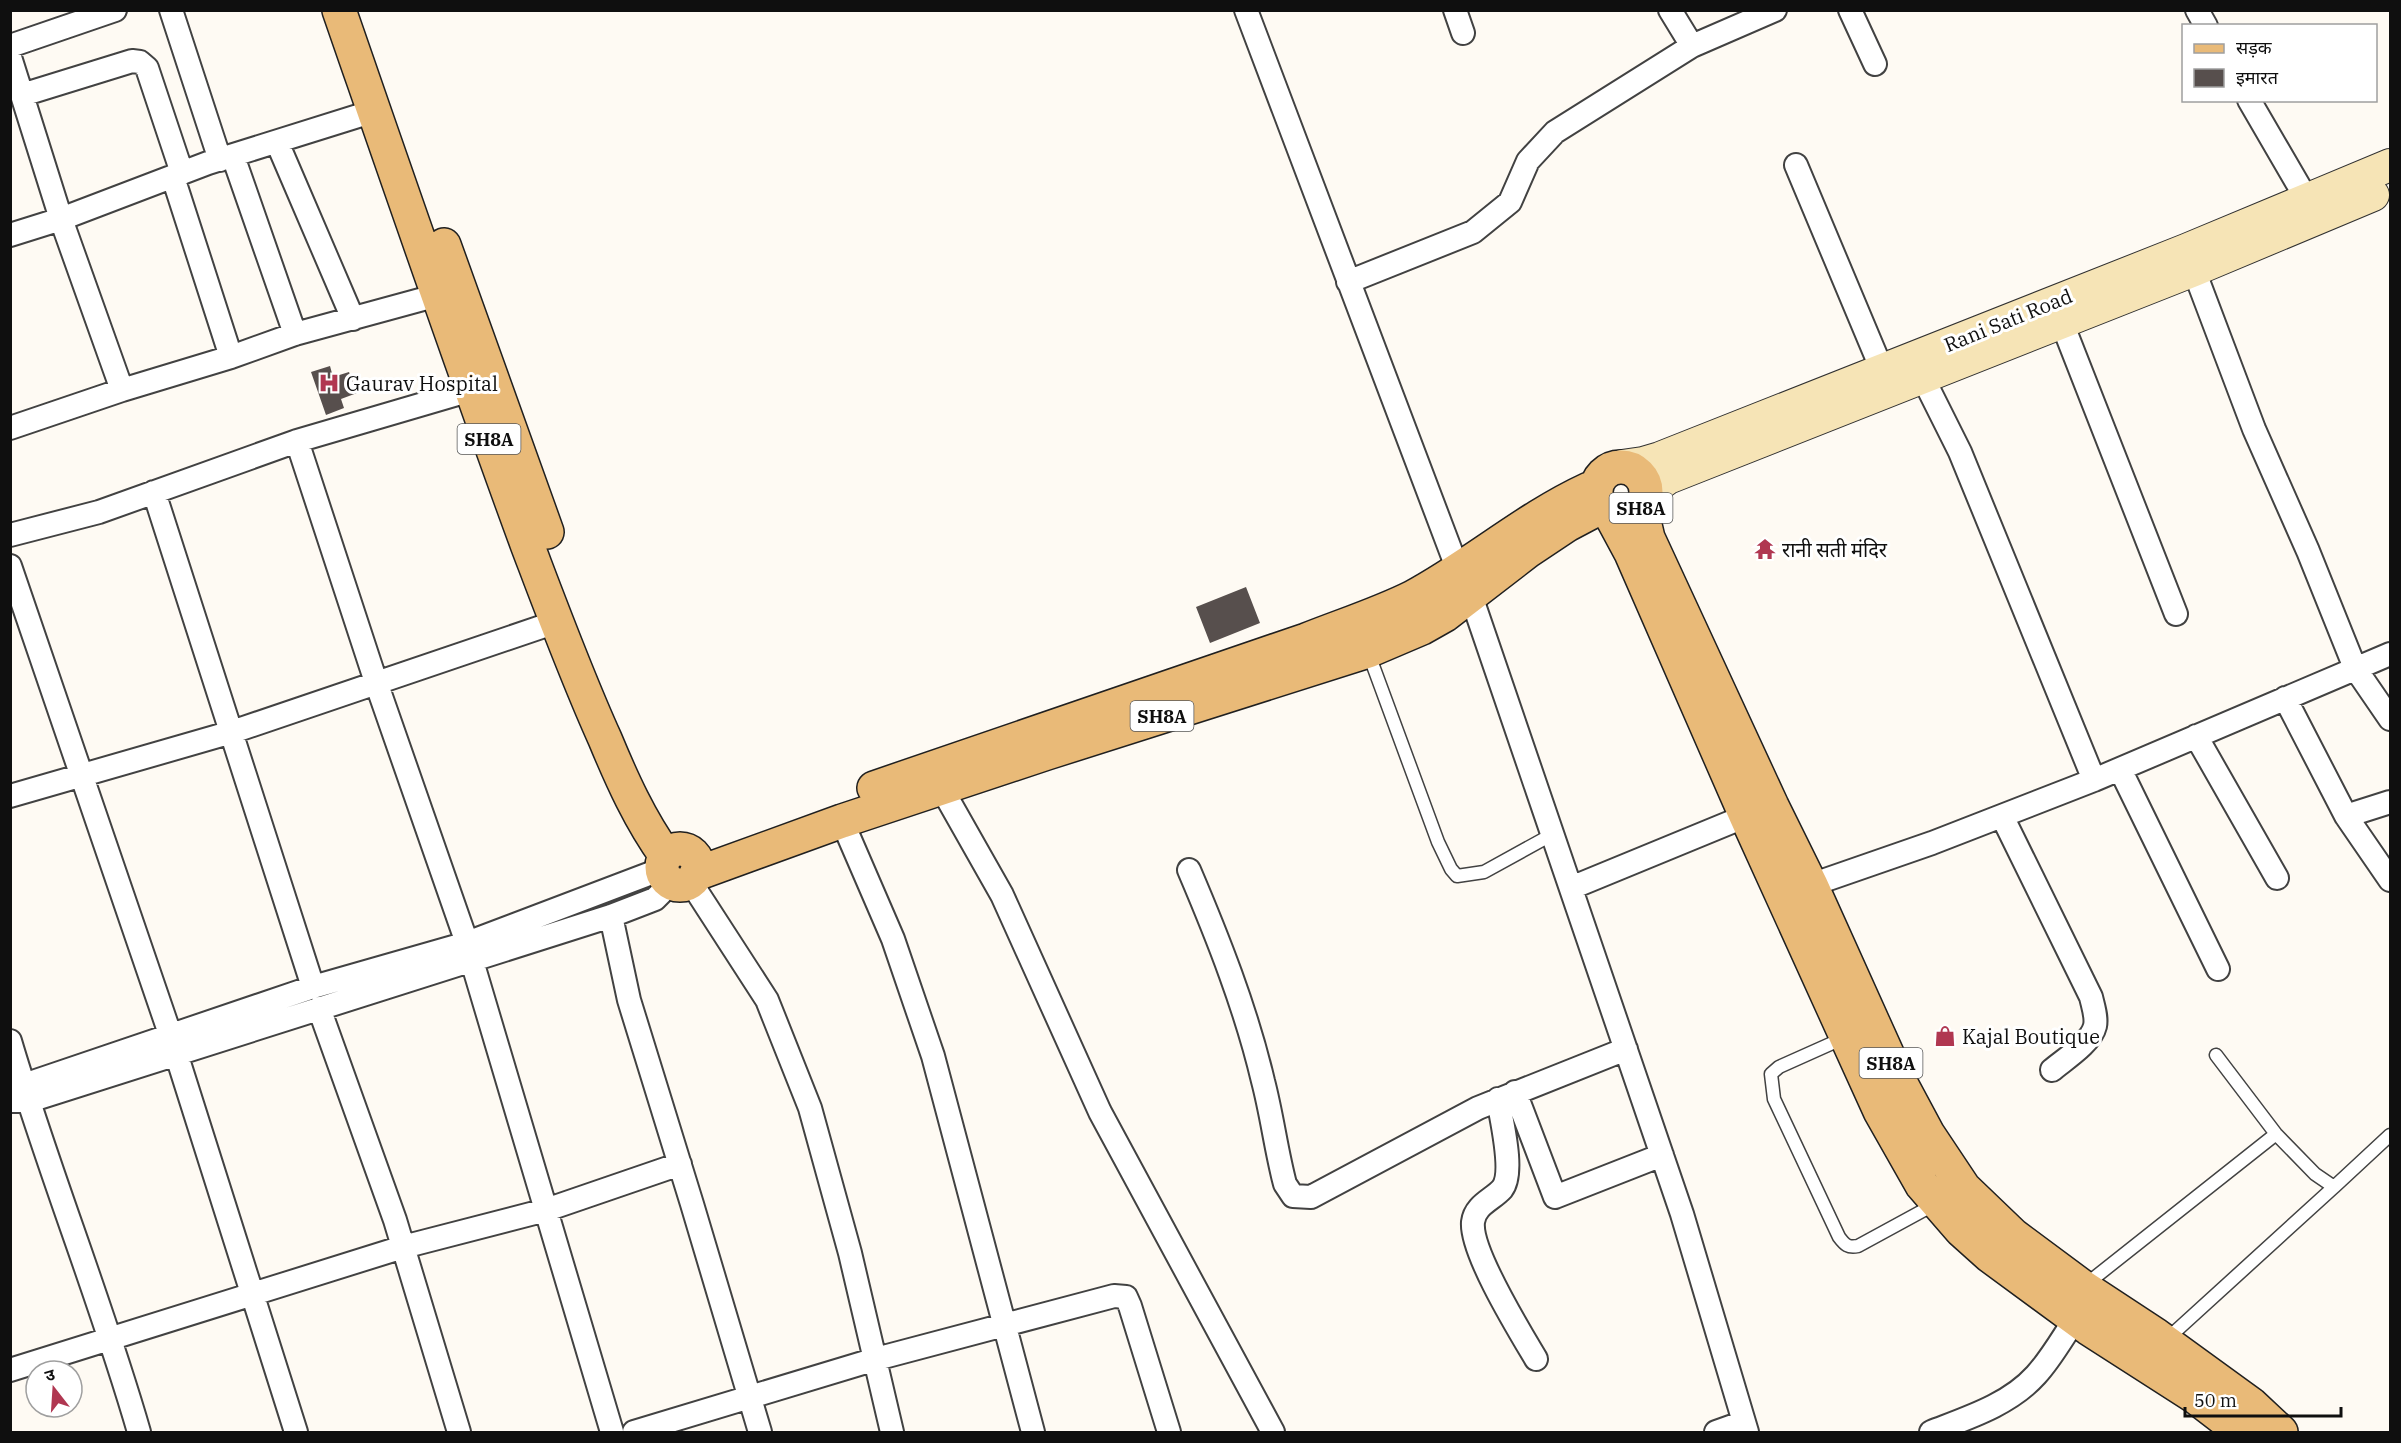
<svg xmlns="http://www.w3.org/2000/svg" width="2401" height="1443" viewBox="0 0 2401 1443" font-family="'IBM Plex Serif','Noto Sans Devanagari',serif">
	<rect width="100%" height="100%" fill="#fefaf3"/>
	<path fill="#574f4d" d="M330,366L333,377L349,372L357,393L341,399L344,408L326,415L311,372Z
		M1246,587L1260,623L1210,643L1196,607Z"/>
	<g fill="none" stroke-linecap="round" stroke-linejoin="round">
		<defs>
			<path id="lane" d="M1368,652L1438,842L1451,869L1457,876L1484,872L1553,834
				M1846,1037L1779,1067L1771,1074L1774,1099L1839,1237C1845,1245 1848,1248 1858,1246L1937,1203
				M2216,1055L2276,1134L2315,1174L2334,1187L2390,1135
				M2084,1286L2276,1134
				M2166,1340L2334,1187"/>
			<path id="street" d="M171,10L220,160
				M1246,10L1458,570L1471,596L1682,1214L1747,1432
				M1455,10L1463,33
				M1670,10L1692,46
				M1850,10L1875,64
				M2197,10L2206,26
				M10,46L115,10
				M10,57L61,219L122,390
				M22,95L132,61L140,62L147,68L182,173
				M2249,100L2306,198
				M277,142L353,319
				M233,156L295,334
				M1796,165L1882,370
				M173,177L231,357
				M10,235L61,219L208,163L374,111
				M2189,257L2254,429L2308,551L2355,668L2390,719
				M1348,282L1473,232L1510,202L1528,161L1555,132L1692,46L1775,10
				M2062,323L2176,614
				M1923,378L1960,452L2094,780
				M10,428L122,390L231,357L295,334L438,295
				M297,441L376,682L467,943
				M154,492L313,987
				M10,535L99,512L297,441L471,390
				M10,566L170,1034L296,1432
				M2285,698L2346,816L2390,880
				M2196,736L2277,878
				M2120,769L2218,969
				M942,789L1002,895L1100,1112L1273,1432
				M10,796L232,732L556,622
				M2002,816L2091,997C2093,1006 2097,1017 2095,1026C2091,1043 2065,1059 2052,1070
				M2346,816L2390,802
				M842,821L893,939L933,1056L1033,1432
				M1189,870C1218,938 1246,1009 1263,1081C1272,1115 1276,1150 1285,1184L1293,1196L1311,1197L1478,1108L1626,1049
				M690,881L767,1000L810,1108L850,1253L892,1432
				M1811,885L1932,843L2094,780L2390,654
				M1571,888L1746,816
				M611,916L629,1000L692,1204L760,1432
				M472,961L612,1432
				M319,1008L395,1220L459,1432
				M10,1041C49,1173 101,1300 139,1432
				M1515,1092L1555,1197L1662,1155
				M10,1093L24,1085L313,987L467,943L662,869
				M1498,1099C1501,1119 1515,1173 1502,1189C1492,1200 1475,1205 1473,1222C1470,1251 1520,1332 1536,1359
				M10,1101H29L611,916L655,899L671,883
				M10,1370L403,1247L546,1210L680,1164
				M634,1432L876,1359L1114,1296L1126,1297L1130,1306L1169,1432
				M1716,1432L1744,1422
				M1931,1432C1967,1418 2009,1405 2036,1375C2051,1359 2063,1337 2076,1318"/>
			<path id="secondary" d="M1622,466L1643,463L1660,458L2186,250L2390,165
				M1646,498L1657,486L1668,478L2194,270L2373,195"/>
			<path id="primary" d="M339,10C401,189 462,367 527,544C552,610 576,675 605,739C622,780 640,820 666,856
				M444,245L547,532
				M1596 492a25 25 0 1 1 50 0a25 25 0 1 1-50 0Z
				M1641,508L1648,538L1772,806L1811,885L1898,1078L1928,1134L1964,1188L2013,1235L2083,1287L2156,1335L2251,1404L2281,1432
				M1610,514L1631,553L1746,816L1880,1111L1922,1185L1961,1230L1990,1256L2088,1328L2194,1396L2241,1432
				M874,788L1306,640C1341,626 1379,614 1413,597C1474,564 1526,518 1589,489
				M662 867a18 18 0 1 1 36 0a18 18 0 1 1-36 0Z
				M696,874L842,821L1047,753L1368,651L1422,628L1445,615L1528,551L1567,525L1601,507"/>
		</defs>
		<use href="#lane" stroke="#424242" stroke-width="15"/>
		<use href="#street" stroke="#424242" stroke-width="26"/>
		<use href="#secondary" stroke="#313131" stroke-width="34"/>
		<use href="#primary" stroke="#202020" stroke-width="36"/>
		<use href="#lane" stroke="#fff" stroke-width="12"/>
		<use href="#street" stroke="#fff" stroke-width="22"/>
		<use href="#secondary" stroke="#f6e4b6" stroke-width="32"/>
		<use href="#primary" stroke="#e9ba78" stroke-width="33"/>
	</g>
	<defs>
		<symbol id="hospital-bare" viewBox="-9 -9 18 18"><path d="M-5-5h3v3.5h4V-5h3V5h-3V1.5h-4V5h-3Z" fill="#b03751" stroke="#fff" stroke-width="2.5" paint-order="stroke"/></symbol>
		<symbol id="temple-bare" viewBox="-9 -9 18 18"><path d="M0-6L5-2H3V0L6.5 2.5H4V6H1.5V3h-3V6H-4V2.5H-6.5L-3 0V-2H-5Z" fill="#b03751" stroke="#fff" stroke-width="2.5" paint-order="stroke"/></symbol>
		<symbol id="shop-bare" viewBox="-9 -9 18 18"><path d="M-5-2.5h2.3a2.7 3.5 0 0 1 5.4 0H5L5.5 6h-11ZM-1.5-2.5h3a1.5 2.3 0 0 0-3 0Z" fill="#b03751" stroke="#fff" stroke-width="2.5" paint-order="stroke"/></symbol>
	</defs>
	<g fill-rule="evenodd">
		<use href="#hospital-bare" x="314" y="368" width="30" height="30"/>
		<use href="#temple-bare" x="1750" y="534" width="30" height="30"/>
		<use href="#shop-bare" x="1930" y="1021" width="30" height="30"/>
	</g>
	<g text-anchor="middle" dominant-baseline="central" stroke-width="6" stroke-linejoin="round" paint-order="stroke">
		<g fill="#fff" stroke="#575757" stroke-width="1.5">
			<rect x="457.5" y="424" width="63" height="30" rx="4.5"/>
			<rect x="1609.5" y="493" width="63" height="30" rx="4.5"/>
			<rect x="1130.5" y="701" width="63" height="30" rx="4.5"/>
			<rect x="1859.5" y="1048" width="63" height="30" rx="4.5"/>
		</g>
		<g font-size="18" font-weight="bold" fill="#0f0f0f">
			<text x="489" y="439">SH8A</text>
			<text x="1641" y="508">SH8A</text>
			<text x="1162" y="716">SH8A</text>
			<text x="1891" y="1063">SH8A</text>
		</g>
		<g font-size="20" fill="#0f0f0f" stroke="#fff">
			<text transform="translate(2008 320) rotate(-22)">Rani Sati Road</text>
		</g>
		<g font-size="20" fill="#0f0f0f" stroke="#fff" text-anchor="start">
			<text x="346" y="383">Gaurav Hospital</text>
			<text x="1782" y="549">रानी सती मंदिर</text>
			<text x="1962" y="1036">Kajal Boutique</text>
		</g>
	</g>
	<rect width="2401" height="1443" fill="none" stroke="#0f0f0f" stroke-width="24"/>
	<rect x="2182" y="24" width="195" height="78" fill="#ffffff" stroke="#9f9f9f" stroke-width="1.5"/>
	<rect x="2194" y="44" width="30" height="9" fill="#e9ba78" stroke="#9f9f9f" stroke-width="1.5"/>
	<text x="2236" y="54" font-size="18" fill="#0f0f0f">सड़क</text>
	<rect x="2194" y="69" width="30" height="18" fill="#574f4d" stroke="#9f9f9f" stroke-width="1.5"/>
	<text x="2236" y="84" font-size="18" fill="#0f0f0f">इमारत</text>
	<g transform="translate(54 1389) rotate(343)"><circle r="28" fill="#ffffff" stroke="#9f9f9f" stroke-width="1.5"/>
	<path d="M0-4.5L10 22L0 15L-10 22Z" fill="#b03751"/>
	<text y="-9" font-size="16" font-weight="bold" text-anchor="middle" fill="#0f0f0f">उ</text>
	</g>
	<path d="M2185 1407v9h156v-9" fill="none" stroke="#0f0f0f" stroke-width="3"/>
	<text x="2194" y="1407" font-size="18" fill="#0f0f0f" stroke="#ffffff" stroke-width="4.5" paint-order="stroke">50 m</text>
</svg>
